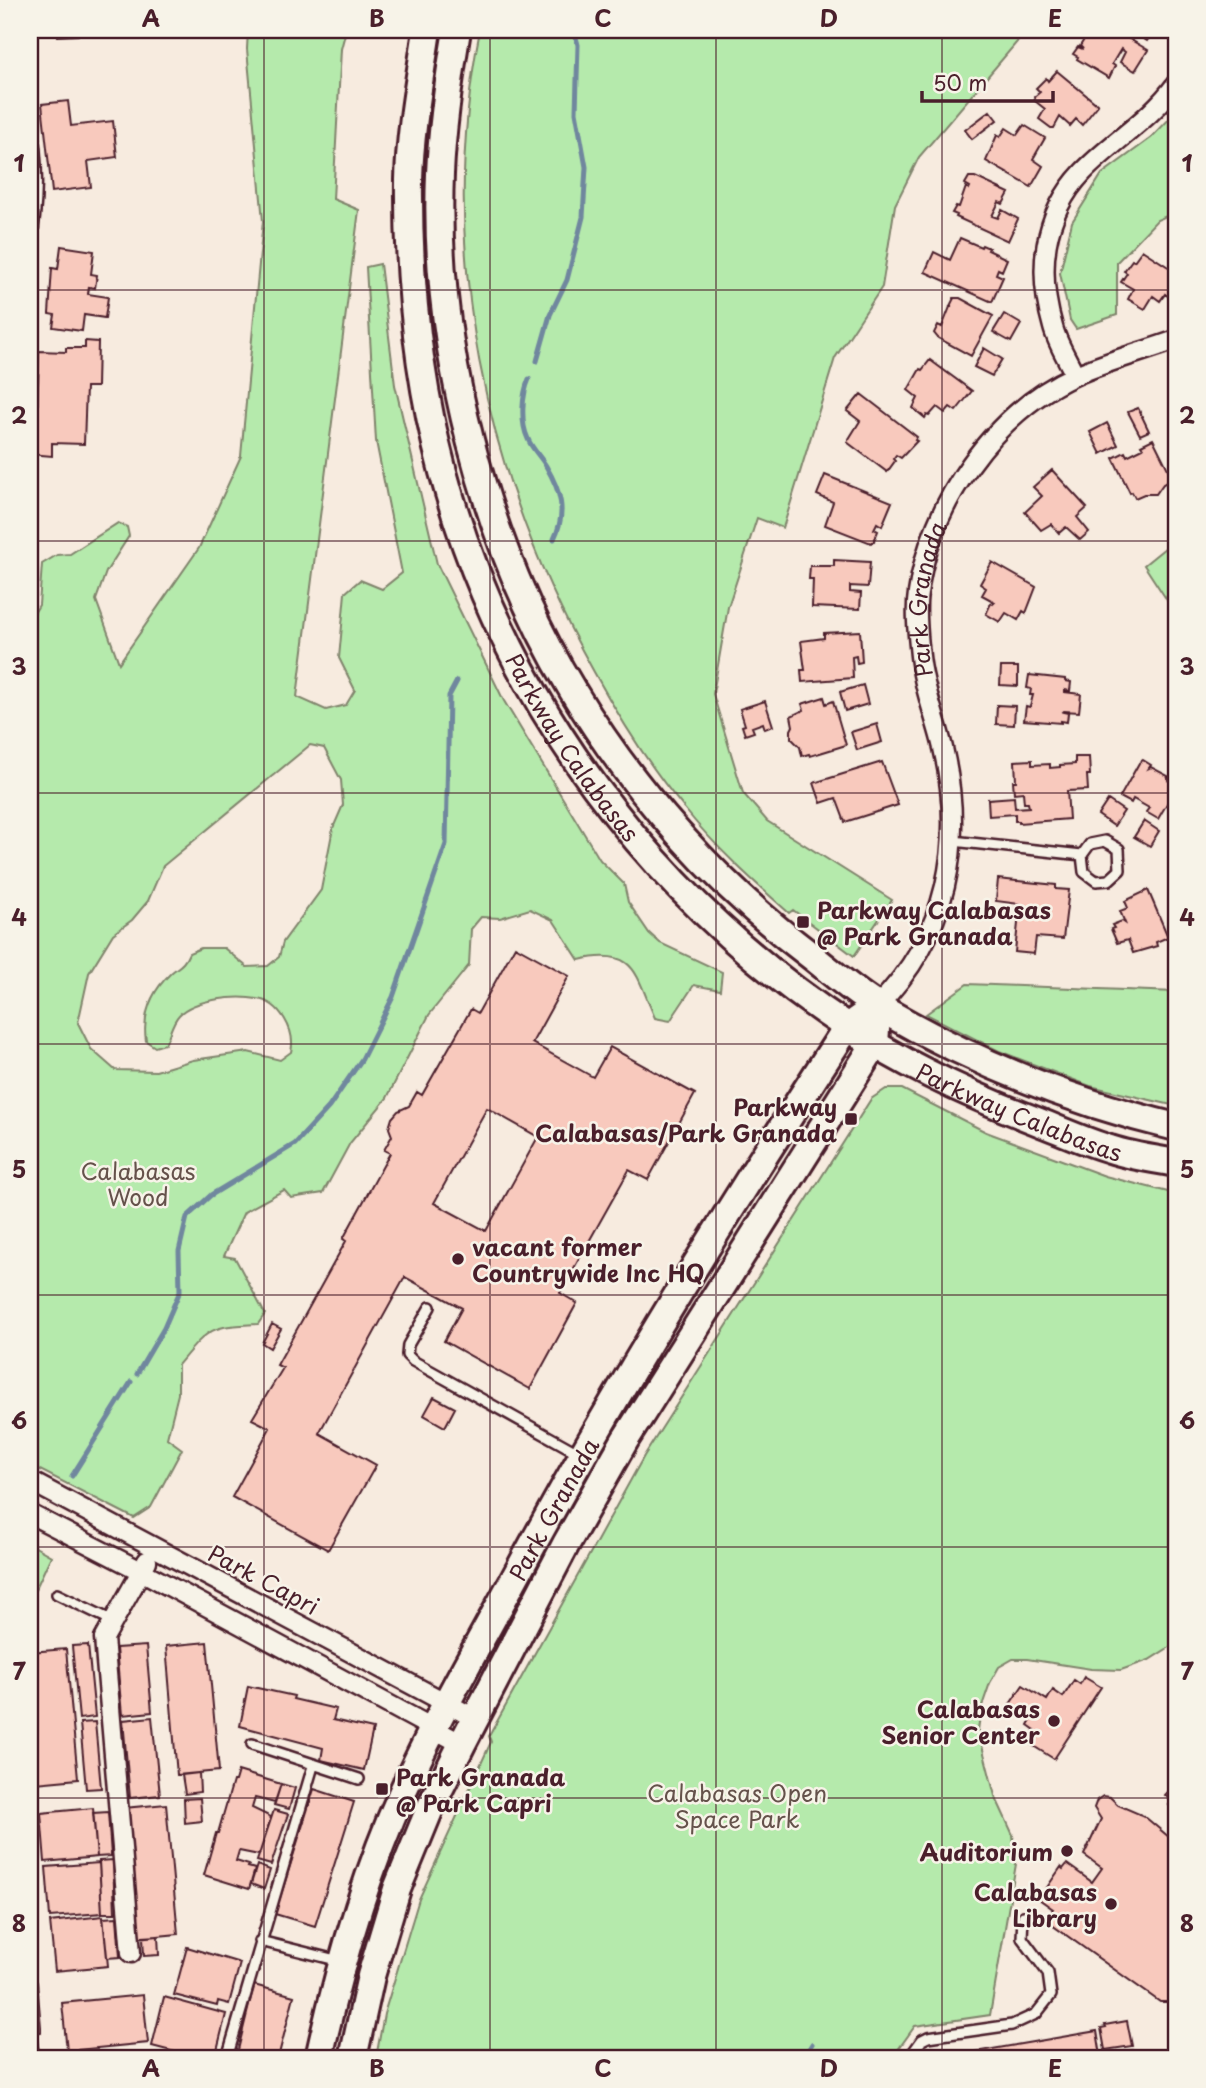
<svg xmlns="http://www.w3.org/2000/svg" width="1206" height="2088" viewBox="0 0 1206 2088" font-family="'Playpen Sans',sans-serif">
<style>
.green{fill:#b5eaac;stroke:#80846c;stroke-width:2;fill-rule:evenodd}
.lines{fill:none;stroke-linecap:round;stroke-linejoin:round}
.stream{stroke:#70879e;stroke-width:5}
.building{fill:#f8c9bd;stroke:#4a1f2b;stroke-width:2;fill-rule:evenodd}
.lane-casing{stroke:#4a1f2b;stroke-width:14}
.street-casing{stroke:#4a1f2b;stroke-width:23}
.secondary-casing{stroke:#4a1f2b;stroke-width:32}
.lane{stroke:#f7f3e8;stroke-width:9}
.street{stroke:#f7f3e8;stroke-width:18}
.secondary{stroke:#f7f3e8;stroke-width:26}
.grid{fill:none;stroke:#4a1f2b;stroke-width:2;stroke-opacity:0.55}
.poi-dot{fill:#4a1f2b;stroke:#f7f3e8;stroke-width:2.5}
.labels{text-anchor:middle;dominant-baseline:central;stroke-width:5;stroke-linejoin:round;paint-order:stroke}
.street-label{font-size:23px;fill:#4a1f2b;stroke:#f7f3e8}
.poi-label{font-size:23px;font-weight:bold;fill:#4a1f2b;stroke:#f7f3e8;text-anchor:end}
.park-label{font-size:23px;fill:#65524b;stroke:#f7f3e8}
.neatline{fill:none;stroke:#4a1f2b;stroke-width:2.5}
.grid-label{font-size:23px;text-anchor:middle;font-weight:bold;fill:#4a1f2b}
</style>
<rect width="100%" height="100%" fill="#f7ebdf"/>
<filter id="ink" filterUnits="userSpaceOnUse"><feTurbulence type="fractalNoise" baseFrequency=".0143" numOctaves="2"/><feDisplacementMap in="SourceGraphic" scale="14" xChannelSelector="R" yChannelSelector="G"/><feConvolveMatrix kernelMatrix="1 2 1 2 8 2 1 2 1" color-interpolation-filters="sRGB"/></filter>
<g filter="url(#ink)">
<path class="green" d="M248,30H346L341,49L333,199L359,210L297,697L326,710L346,705L355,690L339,658L345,593L360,580L382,589L402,573L376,441L366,267L380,264L395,385L437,564L504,701L600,860L624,884L628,902L649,933L660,943L722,972L720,990L694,985L670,1021L655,1018C635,973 636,947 579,960L553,920L530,909L500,918L481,917L471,929L469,965L429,1015L387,1098L350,1143L323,1193L291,1198L284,1190L244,1212L224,1256L235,1258L265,1314L258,1324C209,1326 209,1328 178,1365V1394L167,1438L182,1449L151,1507L134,1518L30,1465V620L39,605L42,564L57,555L70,554L118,523L127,527L129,536L106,572L96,600L119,663L199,548L241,456L263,221L247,49ZM310,745L324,748L341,780L343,805L333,828L321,890L283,942L279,957L268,966L247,967L224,948H201L189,953C184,965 179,966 171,973C151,992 142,1014 146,1041L155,1047L165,1044C170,1035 172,1022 179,1015C194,999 237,995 257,999C280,1002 296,1031 291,1052L280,1060L248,1052L193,1060L156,1071L115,1070L91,1049L78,1023L89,973L113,934L132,920L148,901L163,866Z
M480,30H1022L1017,42L919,157L895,205L882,287L835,358L783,528L757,518L728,607L713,694L743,793L767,821L892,900L854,956L793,910L789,913C752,880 715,847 684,808C649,766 620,719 594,672C484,476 436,252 480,30Z
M1176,112V212L1157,220L1117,262V315L1076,329L1070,320L1060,273L1072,222L1102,174L1151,138Z
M1176,539V614L1144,565Z
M967,984L1176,992V1106L1090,1086L999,1051L926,1014Z
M886,1089H902L986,1132L1105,1176L1176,1194V1643L1149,1660L1121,1670L1091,1669L1027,1659H1013L999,1667L990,1683L981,1709L978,1730L995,1796L1013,1835L1016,1864L990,2015L915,2026L892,2058H376L384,2014L419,1899L491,1742L489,1736L644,1456L871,1099Z
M30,1544L51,1556L30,1601Z"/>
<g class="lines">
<path class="stream" d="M537,361L550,315L567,280L583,217L586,167L576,112L578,45L574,30
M529,379C522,395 520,422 528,439C532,449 541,457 546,466C561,492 567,512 554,539
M137,1374L164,1328L180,1291L179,1251L187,1217L211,1195L295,1144L329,1107L362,1059L393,997L446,844L449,696L457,681
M72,1476L131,1382
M803,2058L812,2044"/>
</g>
<path class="building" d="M47,30H78V35L58,36V32Z
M1090,30L1093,32L1094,30H1114L1148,50L1135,71L1120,62L1125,52L1121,49L1112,64L1115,66L1109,78L1077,59L1078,57L1073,54L1078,47L1083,49L1080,46Z
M1129,30H1154L1147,41Z
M1057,71L1098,105L1082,125L1076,119L1070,126L1060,117L1054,128H1051L1039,119L1045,109L1035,101L1034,97L1040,92L1036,88L1046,78L1048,81Z
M68,101L71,126L113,121L117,157L88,161L91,187L52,192L42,104Z
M990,111L997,120L972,139L965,130Z
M1024,125L1045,138L1033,159L1043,166L1031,187L986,161L997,135L1000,137L1006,128L1017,135Z
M969,177H975L1009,193L1003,204L999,202L992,216L998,218L1002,210L1018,219L1008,241L956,217L957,215L952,213L956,206L959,207L966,187L969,189L970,187L965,184Z
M960,238L981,247L982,245L989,248L988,250L1007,259L1002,271L998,269L996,274L1003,277L992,302L925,272L934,252L950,260Z
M61,246L94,251L91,274L97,275L95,288L89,287L88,294L108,297L105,318L84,315L82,331L53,327L55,315L49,314L52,268L58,269Z
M1142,250L1176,272V292L1172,299L1165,294L1160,301L1153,296L1145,309L1128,299L1133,289L1121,282L1127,273L1124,271L1132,260L1134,261Z
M954,298H960L993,316L971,356L938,338L934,333L938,325L942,327L950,307H952L950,306Z
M1004,314L1021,324L1011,342L993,332Z
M85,341L98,342L97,387H86L84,444L52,443V456L30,454V421H37L39,351L66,352V348H85Z
M984,348L1002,359L992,376L974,367Z
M930,360L972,391L956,411L950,407L945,413L937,407L929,416L927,415L925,418L913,408L918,398L908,390L920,369L922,370Z
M861,394L917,437L915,440L917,441L901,458L896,455L893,459L895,461L887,472L847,442L860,421L847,411Z
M1138,408L1149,431L1140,435L1128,412Z
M1107,423L1118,445L1101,454L1090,432Z
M1153,439L1170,473L1171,480L1163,484L1156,494H1144L1135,498L1132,492L1130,493L1113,458L1125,452L1127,456L1143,448L1141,445Z
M1052,470L1087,508L1077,517L1089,532L1080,540L1066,527L1059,533L1051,524L1041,530L1025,512L1042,496L1033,487Z
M825,475L892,502L882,526L877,523L874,529L878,531L874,541L871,543L825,525L833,502L817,495Z
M834,560L870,562L868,587L850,586V592L861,593L860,609L812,607L813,579H809L810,566H834Z
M992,562L1036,587L1026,613L1023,611L1018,620L1006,613L1000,622L986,614L991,603L993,604L995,602L982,595L986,588L980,584Z
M860,631L862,662L857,663L856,656L852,657L853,678L802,682L801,670H805L801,641L824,638V633Z
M1001,667H1018V686L1000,685Z
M1029,675L1065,679V681L1071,682L1070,691L1065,690V692L1081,694L1079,712L1064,711L1063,712L1068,713L1067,722L1061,721V723L1024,720L1026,706L1030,707L1033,695H1030L1031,689L1027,688Z
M863,685L868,704L845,711L840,692Z
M824,697L826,704L833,701L846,745L810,756L809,754L802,756L800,747L791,738V730L793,726L791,716L804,710L802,704Z
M765,701L773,726L765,729L763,723L752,727L754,732L745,735L742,726L745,725L740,709Z
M997,705L1015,706L1014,725L996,724Z
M877,724L882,742L857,750L851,732Z
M1075,757H1089L1090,775H1087L1088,790L1067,791L1069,819L1019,823V821H1015V814L989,816L988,799L1014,797L1015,808L1029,807L1028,803H1024L1023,792L1014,793L1013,781H1016L1015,761L1032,760V765L1050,764V768L1060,767V765L1075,764Z
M1143,760L1151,765L1149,768L1151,767L1168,776V779L1170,776L1176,780V788L1158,819L1146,812L1149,808L1133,799L1131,803L1120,797L1139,763Z
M882,762L898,805L845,822L836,798L821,803L814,783Z
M1108,800L1124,811L1114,826L1098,815Z
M1144,821L1159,831L1150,846L1134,837Z
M998,879L1056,885V889L1069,890L1063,939L1036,937L1034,954L1015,952L1020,904L996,901Z
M1148,890L1168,937L1156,942L1157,946L1133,953L1128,940L1117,943L1111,929L1114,928L1112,925L1122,921L1125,923L1120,911L1128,908L1125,901Z
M515,946L569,976L532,1043L593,1077L610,1047L695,1094L648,1180L629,1170L560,1293L577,1303L530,1389L444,1341L462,1308L405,1277L319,1433L376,1465L328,1550L232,1497L270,1428L252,1419L283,1368L277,1365L346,1241L343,1239L390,1153L384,1150L392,1136L389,1128L392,1118L398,1111L409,1106L417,1092L422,1095L471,1009L478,1013ZM487,1108L538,1137L486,1231L434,1203Z
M272,1324L281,1329L270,1348L262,1343Z
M434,1397L455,1408L445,1427L424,1415Z
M207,1642L219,1771L177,1775L166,1646Z
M88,1645L95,1717L79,1719L72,1646Z
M146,1646L152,1712L122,1715L116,1648Z
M66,1649L78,1779L36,1783L30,1716V1652Z
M1084,1677L1101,1687L1054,1759L1027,1742L1035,1730L1028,1725L1032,1718L1010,1704L1023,1685L1047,1700L1053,1690L1063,1697L1074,1680L1080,1684Z
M248,1686L294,1696L293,1699L336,1709L333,1720L373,1729L364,1770L321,1760L323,1748L240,1726Z
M152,1717L160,1795L130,1798L123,1720Z
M95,1722L101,1788L86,1789L80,1723Z
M238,1771L281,1784L275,1803L255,1798L252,1808L271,1817L259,1855L239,1851L236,1861L249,1865L248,1867L255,1869L249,1889L204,1875L216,1833H218L233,1781H235Z
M199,1773L200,1792L185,1794L182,1775Z
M1176,1777V1812L1169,1805L1172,1802L1165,1795L1176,1784L1173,1781Z
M281,1784L295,1788L289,1809L274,1805Z
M314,1789L354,1802L315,1926L275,1914Z
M1103,1796L1110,1797L1118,1805L1144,1816L1176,1843V2000L1173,2002H1160L1045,1920L1053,1909L1039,1899L1061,1867L1063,1869L1067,1864L1092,1882L1102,1868L1084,1855L1101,1819L1094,1808L1097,1800Z
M200,1798L202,1821L185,1823L184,1799Z
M166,1804L178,1934L137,1938L124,1808Z
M93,1808L97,1857L45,1862L41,1813Z
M274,1810L288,1814L271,1865L257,1861Z
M108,1812L111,1856L97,1857L93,1813Z
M113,1860L115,1913H102L99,1861Z
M99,1863L102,1913L50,1917L46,1867Z
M257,1865L270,1870L264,1889L251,1884Z
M103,1916L108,1966L55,1971L50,1922Z
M117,1917L120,1957L107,1958L103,1918Z
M158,1936L159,1955L144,1956L143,1937Z
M187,1947L240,1963L229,2004L218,2001L217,2006L174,1995Z
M37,1982L41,2027V2032L36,2033L40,2058H30V1983Z
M254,1985L294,1996L278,2058H236Z
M143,1995L148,2043L67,2051L62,2003Z
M164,1997L226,2014L215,2058H198L152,2046Z
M1127,2021L1132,2046L1105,2050L1101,2028L1106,2027L1105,2025Z
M1097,2031L1101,2056L1134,2050L1135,2058H940Z"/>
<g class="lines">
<defs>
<path id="lane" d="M30,120C40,164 37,208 30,252
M953,841L1082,855L1084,872L1096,881L1109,880L1120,870L1119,849L1105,841L1090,844L1082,855
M430,1307L408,1345L407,1355L413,1361L580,1454
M57,1594L113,1621
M252,1744L359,1779
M260,1941L340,1961
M227,2058L313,1766
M909,2058L922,2040L928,2037L1012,2025L1036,2014L1051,1995L1048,1973L1022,1938L1023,1916"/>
<g id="street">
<path d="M1075,375C1068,360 1057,343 1053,327C1037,272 1042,215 1083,172C1113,141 1151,119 1176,84"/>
<path id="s1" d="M877,1006C948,936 965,843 943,748C936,718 923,687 920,656C918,636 915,612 918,593C930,504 994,412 1076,375C1108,361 1143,352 1176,340"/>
<path d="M30,1481L476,1719"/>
<path d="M30,1514L141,1571L462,1744"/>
<path d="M131,1953L104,1638L147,1561"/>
</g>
<g id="secondary">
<path id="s2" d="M427,30C420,79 410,130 409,180C408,278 418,378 443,472C504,700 653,899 849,1028C908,1067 974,1097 1039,1122C1062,1131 1086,1142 1110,1149C1131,1156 1154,1159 1176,1163"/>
<path d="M457,30C449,78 442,126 440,174C433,345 484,545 573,691C634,792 716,884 810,955C833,973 855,993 880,1008C973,1062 1072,1102 1176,1127"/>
<path id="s3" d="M319,2058C339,1966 364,1877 403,1791C438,1714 480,1642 520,1568C620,1382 732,1204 847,1027L861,1017"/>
<path d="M353,2058L371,1976L397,1889L431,1806L462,1744L566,1544L625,1440L875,1044L876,1029"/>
</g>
</defs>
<use href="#lane" class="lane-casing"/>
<use href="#street" class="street-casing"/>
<use href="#secondary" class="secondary-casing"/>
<use href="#lane" class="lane"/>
<use href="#street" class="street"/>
<use href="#secondary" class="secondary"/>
</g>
</g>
<path class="grid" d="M264,30V2058M490,30V2058M716,30V2058M942,30V2058M30,290H1176M30,541H1176M30,793H1176M30,1044H1176M30,1295H1176M30,1547H1176M30,1798H1176"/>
<g class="poi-dot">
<rect x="796" y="915" width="14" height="14" rx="3.5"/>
<rect x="844" y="1112" width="14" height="14" rx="3.5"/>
<circle cx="458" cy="1259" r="7"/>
<circle cx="1054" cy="1721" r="7"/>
<rect x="375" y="1782" width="14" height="14" rx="3.5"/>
<circle cx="1067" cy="1851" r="7"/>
<circle cx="1111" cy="1904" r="7"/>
</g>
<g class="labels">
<g class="street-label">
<text stroke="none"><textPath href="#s1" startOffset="432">Park Granada</textPath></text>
<text stroke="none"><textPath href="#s2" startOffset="752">Parkway Calabasas</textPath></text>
<text stroke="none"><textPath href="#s2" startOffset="1340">Parkway Calabasas</textPath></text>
<text stroke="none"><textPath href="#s3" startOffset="600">Park Granada</textPath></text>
<text transform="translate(264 1579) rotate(28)">Park Capri</text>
</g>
<g class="poi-label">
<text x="817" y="909" text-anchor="start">Parkway Calabasas<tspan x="817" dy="26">@ Park Granada</tspan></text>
<text x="837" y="1106">Parkway<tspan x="837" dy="26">Calabasas/Park Granada</tspan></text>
<text x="472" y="1246" text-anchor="start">vacant former<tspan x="472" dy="26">Countrywide Inc HQ</tspan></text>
<text x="1040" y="1708">Calabasas<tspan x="1040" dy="26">Senior Center</tspan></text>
<text x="396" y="1776" text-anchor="start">Park Granada<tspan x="396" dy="26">@ Park Capri</tspan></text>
<text x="1053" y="1851">Auditorium</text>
<text x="1097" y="1891">Calabasas<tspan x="1097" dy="26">Library</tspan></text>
</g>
<g class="park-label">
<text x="138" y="1170">Calabasas<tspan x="138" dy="26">Wood</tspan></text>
<text x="737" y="1792">Calabasas Open<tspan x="737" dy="26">Space Park</tspan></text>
</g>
</g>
<rect width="1206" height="2088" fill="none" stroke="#f7f3e8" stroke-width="77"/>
<path d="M922 91v10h131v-10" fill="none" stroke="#4a1f2b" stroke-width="3.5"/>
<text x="933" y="91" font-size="21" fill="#4a1f2b" stroke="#f7f3e8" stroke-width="5" paint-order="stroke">50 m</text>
<rect x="38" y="38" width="1130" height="2012" class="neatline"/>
<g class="grid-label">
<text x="151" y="27">A</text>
<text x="377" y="27">B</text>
<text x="603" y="27">C</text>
<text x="829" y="27">D</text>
<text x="1055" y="27">E</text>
<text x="19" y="172">1</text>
<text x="1187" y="172">1</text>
<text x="19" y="424">2</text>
<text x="1187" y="424">2</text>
<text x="19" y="675">3</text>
<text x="1187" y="675">3</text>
<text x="19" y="926">4</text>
<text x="1187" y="926">4</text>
<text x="19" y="1178">5</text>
<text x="1187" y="1178">5</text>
<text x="19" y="1429">6</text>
<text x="1187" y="1429">6</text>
<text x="19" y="1680">7</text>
<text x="1187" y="1680">7</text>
<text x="19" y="1932">8</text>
<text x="1187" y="1932">8</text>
<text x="151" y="2077">A</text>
<text x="377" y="2077">B</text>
<text x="603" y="2077">C</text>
<text x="829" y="2077">D</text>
<text x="1055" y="2077">E</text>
</g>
</svg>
